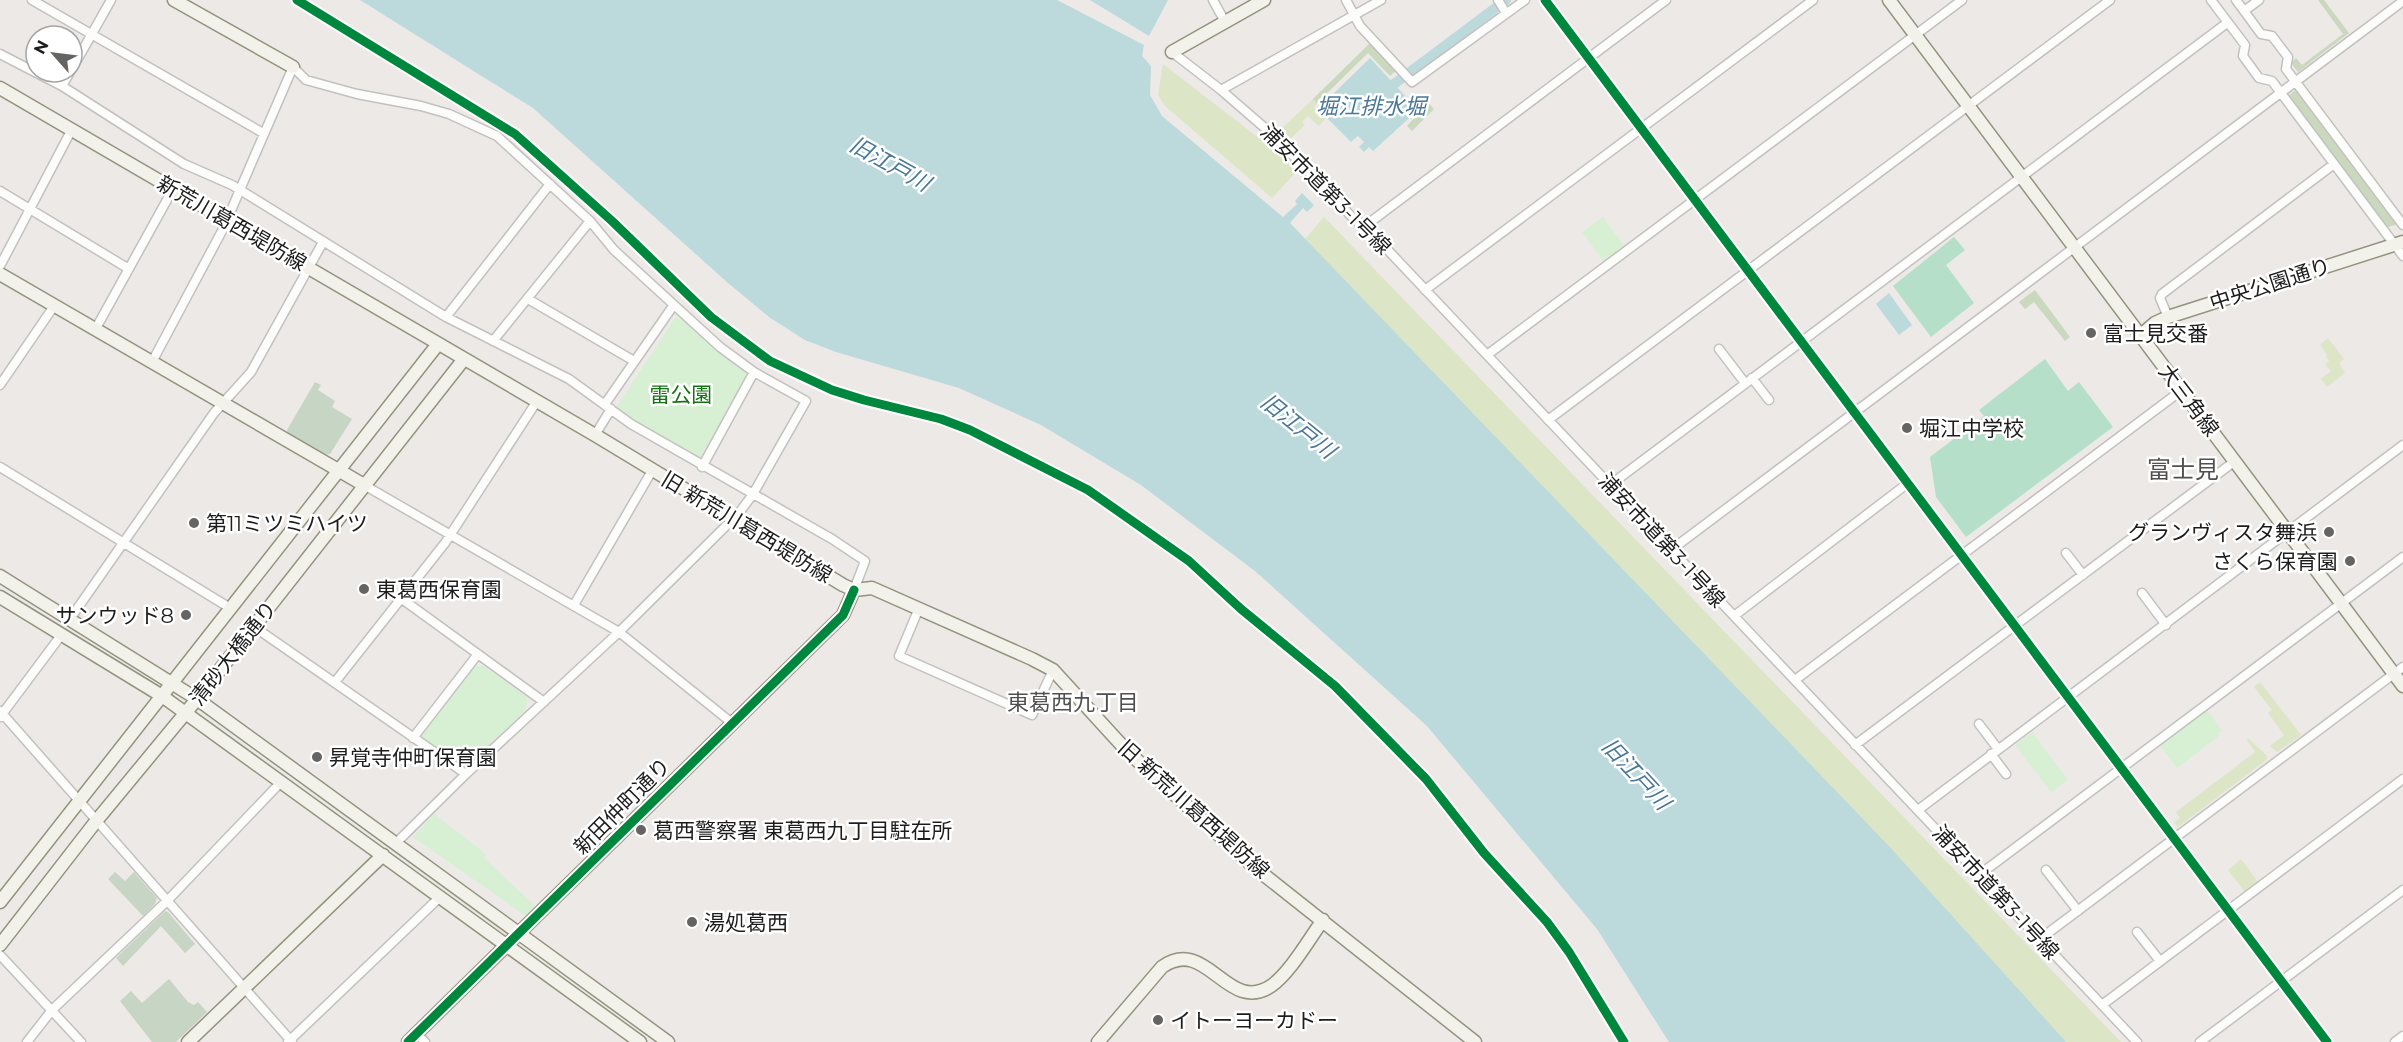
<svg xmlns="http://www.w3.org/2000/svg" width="2403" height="1042" viewBox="0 0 2403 1042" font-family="Montserrat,'Noto Sans JP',sans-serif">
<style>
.grass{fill:#dce6c7}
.forest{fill:#cad8bd}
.cemetery{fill:#c6d5c4}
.park{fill:#d7f0d3}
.pitch{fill:#b5dfc8}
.water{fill:#bcd9dc}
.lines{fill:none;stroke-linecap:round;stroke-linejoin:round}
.canal{stroke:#bcd9dc;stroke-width:10}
.street-casing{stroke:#c3c1c0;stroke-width:11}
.secondary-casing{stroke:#959380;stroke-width:15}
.street{stroke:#fcfcfb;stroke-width:8}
.secondary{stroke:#f3f2ea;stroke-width:12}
.cycleway-casing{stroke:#fff;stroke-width:13}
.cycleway{stroke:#00873e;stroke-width:9}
.poi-dot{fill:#656463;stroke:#fff;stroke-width:2}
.labels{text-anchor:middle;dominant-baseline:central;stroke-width:5;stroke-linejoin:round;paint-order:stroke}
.street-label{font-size:21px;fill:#1d1d1d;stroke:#fff}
.poi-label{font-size:21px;fill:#1d1d1d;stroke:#fff;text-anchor:start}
.park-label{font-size:21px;fill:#167314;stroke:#fff}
.water-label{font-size:22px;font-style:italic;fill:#4b7897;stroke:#fff}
.neighbourhood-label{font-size:22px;fill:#505050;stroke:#fff}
.quarter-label{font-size:24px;fill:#505050;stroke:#fff}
</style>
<rect width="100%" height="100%" fill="#ece9e6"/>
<path class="grass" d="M1163,64L1299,169L1272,198L1165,106L1158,95Z
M1313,99L1317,103L1314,107L1326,118L1319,126L1308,116L1302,122L1305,125L1287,142L1278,132Z
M1324,217L2121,1042H2059L1305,239Z
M2328,338L2344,359L2339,363L2345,373L2327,387L2321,379L2331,371L2325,364L2329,361L2326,357L2327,355L2320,345Z
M2260,682L2301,735L2277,752L2270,746L2284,735L2268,713L2272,710L2254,687Z
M2248,738L2267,756L2266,760L2178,827L2174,822L2180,818L2176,812L2255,752L2247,740Z
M2241,859L2258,882L2245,892L2228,870Z"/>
<path class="forest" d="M2318,0H2324L2349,33L2298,72L2291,63L2296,58L2302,65L2343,34Z
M1371,42L1397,70L1390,76L1368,53L1317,103L1313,99Z
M2298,88L2398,224L2385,228L2288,96Z
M1420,94L1434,109L1412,131L1407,126L1421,111L1412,101Z
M2035,290L2070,337L2065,341L2034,302L2025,309L2019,302Z"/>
<path class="cemetery" d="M315,382L321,385L318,390L335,401L332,407L352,419L330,454L323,455L288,434L287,430Z
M115,872L125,881L134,872L157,898L155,904L143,916L108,879Z
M165,911L168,912L195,944L185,953L161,926L123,966L116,958Z
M169,979L188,1002L194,1005L198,1002L207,1012L176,1042H152L120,1001L131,991L142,1003Z"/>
<path class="park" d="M1603,217L1625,247L1604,262L1582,232Z
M675,318H681L717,351L745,371L746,376L700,458L696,460L615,409Z
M471,666H483L527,696L526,711L464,768L420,737L421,730Z
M2207,710L2222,731L2218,733L2220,735L2177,768L2160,746Z
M2032,732L2068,780L2051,792L2015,745Z
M434,814L486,854L484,858L535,906L526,916L413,837Z"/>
<path class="pitch" d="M1954,237L1965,250L1946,265L1974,303L1931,337L1893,286Z
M2045,359L2068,391L2079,382L2113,427L1966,537L1936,497L1930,457L1984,416L1979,410Z"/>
<path class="water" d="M360,0H1057L1144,45L1142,56L1151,66L1150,95L1162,116L1283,217L1297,204L1295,201L1302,193L1314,205L1307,212L1303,208L1290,223L1887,844L2066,1042H1669L1597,929L1427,726L1255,571L1141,485L1041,425L959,388L836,352L805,340L769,317L728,283L533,108Z
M1090,0H1168L1149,36Z
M1370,58L1418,110L1373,151L1369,147L1364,152L1359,147L1364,142L1358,136L1351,142L1328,119L1332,107L1328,99Z
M1889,293L1912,325L1899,335L1876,304Z"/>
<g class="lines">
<path class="canal" d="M1394,84L1506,0"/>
<defs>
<path id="street" d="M32,0L263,133
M1213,0L1225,22
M1346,0L1360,26L1412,82L1525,0
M1498,0L1506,13
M1545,0L2327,1042
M2211,0L2245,45L2243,56L2259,78L2272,81L2403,256
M2236,0L2261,34L2272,36L2288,57L2286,69L2403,225
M2244,11L2259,0
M1172,52L1221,90L1273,135L1355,220L1365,226L2137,1042
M0,54L62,86L184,164L232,185L446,317L569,379L631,424L832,539L865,561L854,590
M72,69L111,0
M62,86L70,72
M1221,90L1381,0
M0,191L129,269
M1365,226L1666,0
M0,266L72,129
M1425,290L1813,0
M528,299L634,361
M446,317L550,184
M2168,317L2160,298L2162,294L2334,164
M95,330L173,189
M493,341L590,221
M1719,349L1745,383
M1487,355L1962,0
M152,362L223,229L293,67L306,80L357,94L421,106L449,114L497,136L590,221L614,250L720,347L754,372L806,401L753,494L739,513L619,632L466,774L396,843
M1752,378L1769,400
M0,385L54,306
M605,404L673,306
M1548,420L2110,0
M595,435L611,409
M0,467L230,608
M702,467L754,372
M364,485L619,632L732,723
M1610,485L2227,23
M1671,550L2403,1
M2066,553L2083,575
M2142,593L2166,625
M402,599L544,702
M574,605L653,469
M919,608L899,656L1032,715L1053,670
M1734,616L1908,483
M70,619L214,413L251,372L323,242
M253,626L466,774
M1795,680L2182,390
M335,682L445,543L537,401
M0,711L292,1042
M0,717L62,634
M1979,724L1998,749
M413,738L478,654
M1855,745L2235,461
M1991,754L2006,774
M1918,810L2403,445
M2046,870L2078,911
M1979,875L2403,557
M2137,932L2160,961
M2040,939L2403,667
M0,955L81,1042
M2102,1005L2403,779
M417,1034L425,1042
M27,1042L52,1010L168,900L281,782
M288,1042L440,897
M2200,1042L2403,890
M2395,1042L2403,1036"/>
<path id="secondary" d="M174,0L293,67
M1889,0L2403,686
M1172,52L1264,0
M0,88L595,435L843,585L854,590L872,588L1032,659L1053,670L1127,751L1254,867L1475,1042
M0,274L364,485
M2141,335L2155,323L2168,317L2403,242
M0,576L197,699L668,1042
M0,597L162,696L640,1042
M0,902L438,344
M0,945L97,820L197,699L464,359
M188,1042L383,855
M408,1042L843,615L854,590
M1098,1042L1162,967C1207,935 1227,1015 1271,986C1290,973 1309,939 1323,920"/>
</defs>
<use href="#street" class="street-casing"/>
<use href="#secondary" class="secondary-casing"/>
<use href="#street" class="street"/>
<use href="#secondary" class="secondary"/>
<defs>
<path id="cycleway" d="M297,0L515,134L612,221L711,317L770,361L832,390L864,400L941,419L970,430L1088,490L1189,561L1241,609L1335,686L1426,779L1484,853L1547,922L1569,952L1624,1042
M1545,0L2327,1042
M408,1042L843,615L854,590"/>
</defs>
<use href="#cycleway" class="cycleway-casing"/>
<use href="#cycleway" class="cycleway"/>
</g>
<g class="poi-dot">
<circle cx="2091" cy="333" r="6"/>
<circle cx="1907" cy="428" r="6"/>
<circle cx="194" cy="523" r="6"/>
<circle cx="2329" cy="532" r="6"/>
<circle cx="2350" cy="561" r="6"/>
<circle cx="364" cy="589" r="6"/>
<circle cx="186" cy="615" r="6"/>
<circle cx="317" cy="757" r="6"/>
<circle cx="641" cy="830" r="6"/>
<circle cx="692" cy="922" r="6"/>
<circle cx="1158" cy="1020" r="6"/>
</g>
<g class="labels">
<g class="street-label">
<text transform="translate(1326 189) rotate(45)">浦安市道第3-1号線</text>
<text transform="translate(232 223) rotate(30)">新荒川葛西堤防線</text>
<text transform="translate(2270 284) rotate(-18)">中央公園通り</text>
<text transform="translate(2189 400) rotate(53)">大三角線</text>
<text transform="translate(747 527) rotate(31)">旧 新荒川葛西堤防線</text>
<text transform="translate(1662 540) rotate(47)">浦安市道第3-1号線</text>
<text transform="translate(233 653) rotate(-52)">清砂大橋通り</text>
<text transform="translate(622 806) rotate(-45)">新田仲町通り</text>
<text transform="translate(1194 809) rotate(42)">旧 新荒川葛西堤防線</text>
<text transform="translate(1996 892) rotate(47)">浦安市道第3-1号線</text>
</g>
<g class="poi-label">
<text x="2103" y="333">富士見交番</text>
<text x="1919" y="428">堀江中学校</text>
<text x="206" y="523">第11ミツミハイツ</text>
<text x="2317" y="532" text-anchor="end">グランヴィスタ舞浜</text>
<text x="2338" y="561" text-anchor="end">さくら保育園</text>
<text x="376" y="589">東葛西保育園</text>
<text x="174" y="615" text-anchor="end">サンウッド8</text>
<text x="329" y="757">昇覚寺仲町保育園</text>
<text x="653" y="830">葛西警察署 東葛西九丁目駐在所</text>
<text x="704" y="922">湯処葛西</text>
<text x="1170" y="1020">イトーヨーカドー</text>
</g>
<g class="park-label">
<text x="681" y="394">雷公園</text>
</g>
<g class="water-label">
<text x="1371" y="106">堀江排水堀</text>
<text transform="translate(890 164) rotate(29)">旧江戸川</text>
<text transform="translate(1298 426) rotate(39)">旧江戸川</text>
<text transform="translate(1636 774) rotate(47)">旧江戸川</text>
</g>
<g class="neighbourhood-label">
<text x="1073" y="702">東葛西九丁目</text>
</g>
<g class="quarter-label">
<text x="2183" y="469">富士見</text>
</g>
</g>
<g transform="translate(54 54) rotate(298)"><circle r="28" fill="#ffffff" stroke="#a5a5a5" stroke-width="1.5"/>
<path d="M0-4.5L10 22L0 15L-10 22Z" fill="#656463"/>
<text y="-9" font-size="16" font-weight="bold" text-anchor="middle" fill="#1d1d1d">N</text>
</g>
</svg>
